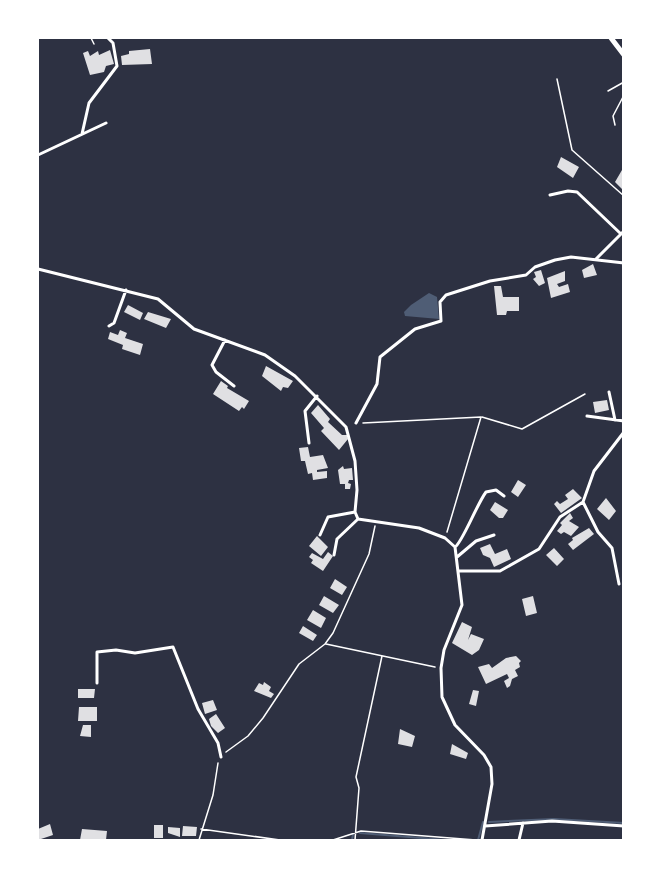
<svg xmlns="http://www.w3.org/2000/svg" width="661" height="878" viewBox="0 0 661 878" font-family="'PT Sans Narrow',sans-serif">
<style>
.water{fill:#4f5d75}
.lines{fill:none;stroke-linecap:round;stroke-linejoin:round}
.stream{stroke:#4f5d75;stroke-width:2}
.building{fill:#e0e0e3}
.path{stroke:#fff;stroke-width:1.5}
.service{stroke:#fff;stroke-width:1.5}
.minor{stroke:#fff;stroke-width:3}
.primary{stroke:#fff;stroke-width:5}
</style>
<rect width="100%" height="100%" fill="#2d3142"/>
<path class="water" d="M429,293L437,297L439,319L405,316L404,312L411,305Z"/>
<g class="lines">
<path class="stream" d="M489,822L554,819L624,823
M360,833L446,840
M352,840L353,834
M478,840L483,822"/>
</g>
<path class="building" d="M150,49L152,64L122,65L121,56L129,54V51Z
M110,50L114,64L106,66L104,72L90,75L83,53L88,51L90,56L98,51L99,55Z
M561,157L579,167L573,178L557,167Z
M622,170L624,171V191L615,182Z
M593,264L597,275L584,278L582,270Z
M541,270L545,283L539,286L533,279L536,277L534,272Z
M565,271V281L557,284L559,287L568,284L570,292L551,298L547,278Z
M494,286H501L503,297H519V311H507L506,315H497Z
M128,305L143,313L140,320L124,312Z
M148,312L171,319L166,328L144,319Z
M120,330L127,333L125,338L143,344L140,355L122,349L123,345L108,339L110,332L118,335Z
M266,366L293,381L288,388L283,387L281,391L262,376Z
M221,381L228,386L227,388L249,401L244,409L242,407L239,411L213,394Z
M607,400L609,410L595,413L593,402Z
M318,405L330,419L328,422L342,435H347L348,439L339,450L321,431L324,428L311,413Z
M308,447L310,457L323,455L328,468L317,470V472L327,471V478L313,480L312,473L308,474L305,461H301L299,448Z
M343,466L344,469L352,468L353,480H349L348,483L351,484L350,489H345V484H340L338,470Z
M518,480L526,485L518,497L511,492Z
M573,489L582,498L561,513L554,504L557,501L560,504L568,499L565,495Z
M606,498L616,511L609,520L597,509Z
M495,502L508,510L503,518H499L490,510Z
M570,513L573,518L569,521L579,527L571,536L564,532L561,534L557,531L562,525L560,523Z
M589,528L594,534L573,550L568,544L573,540L572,538Z
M317,536L328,547L321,556L309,546Z
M490,544L495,554L507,549L511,559L494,567L490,558L483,555L480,548Z
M554,548L564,559L557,566L546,555Z
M328,552L333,556L323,571L311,563L313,560L309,557L312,553L323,559Z
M335,579L347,587L342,595L330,588Z
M324,596L339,605L333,613L319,605Z
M533,596L537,613L526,616L522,599Z
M313,610L326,618L321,628L307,620Z
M462,622L472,627L468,640L471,634L484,639L479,650L472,655L452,643Z
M303,626L317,635L313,641L299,633Z
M516,656L521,661L519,663L520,667L515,670L518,676L512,679L510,686L507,688L504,681L509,678L507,674L486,684L478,667L489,664L492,668L506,658Z
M264,682L271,687L269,691L274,694L271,698L254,691L259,683L263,685Z
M78,689H95L94,698H78Z
M473,690L479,691L476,706L469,704Z
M213,700L217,710L205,714L202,703Z
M79,707H97V721H78Z
M216,714L225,728L218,733L211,726L209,719Z
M83,725H91V737L80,736Z
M400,729L415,736L412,747L398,744Z
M452,744L468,753L466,759L450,754Z
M50,824L53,835L38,840V829Z
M154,825H163V838H154Z
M183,826L197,827L196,836H182Z
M168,827L180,828V837L168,833Z
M82,829L107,831L106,840H80Z"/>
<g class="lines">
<path class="path" d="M557,79L572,150L624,196
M608,91L624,82
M482,417L522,429L585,394
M363,423L481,417L447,532
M326,644L435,667
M226,752L248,736L263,718L299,664L325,644L333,633L369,554L375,526
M201,829L280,840
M199,840L213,795L218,763
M333,840L361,831L476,840
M355,840L359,788L356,777L382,656"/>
<path class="service" d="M91,38L94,44
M615,125L613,116L624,95"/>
<path class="minor" d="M82,134L89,103L117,66L113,43L108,38
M38,155L106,123
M550,195L568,191L577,192L621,234
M596,259L624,231
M38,269L158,299L194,329L265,355L295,376L346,427L355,461L357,490L355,512L358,519L419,528L445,538L455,547L462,605L444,650L441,668L442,697L455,725L484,755L491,767L492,784L482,840
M109,326L114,323L126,290
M225,340L212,365L216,372L234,386
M609,392L615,420
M587,416L624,421
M356,423L377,384L380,357L415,329L441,321L440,302L446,295L490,281L526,275L535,267L555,260L571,257L624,263
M309,443L305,411L317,396
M583,502L598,532L612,548L619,584
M320,535L328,517L355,512
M455,547C462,543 477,504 486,492L496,490L504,496
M334,555L337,539L358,519
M457,557L476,541L494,535
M459,571H500L539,549L560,517L583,502L594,471L624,432
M97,683V652L116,650L135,653L173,647L198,709L218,743L221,757
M485,826L552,821L624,826
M519,840L523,823"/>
<path class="primary" d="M611,38L624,55"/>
</g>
<rect width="661" height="878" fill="none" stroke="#ffffff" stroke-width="78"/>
</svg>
